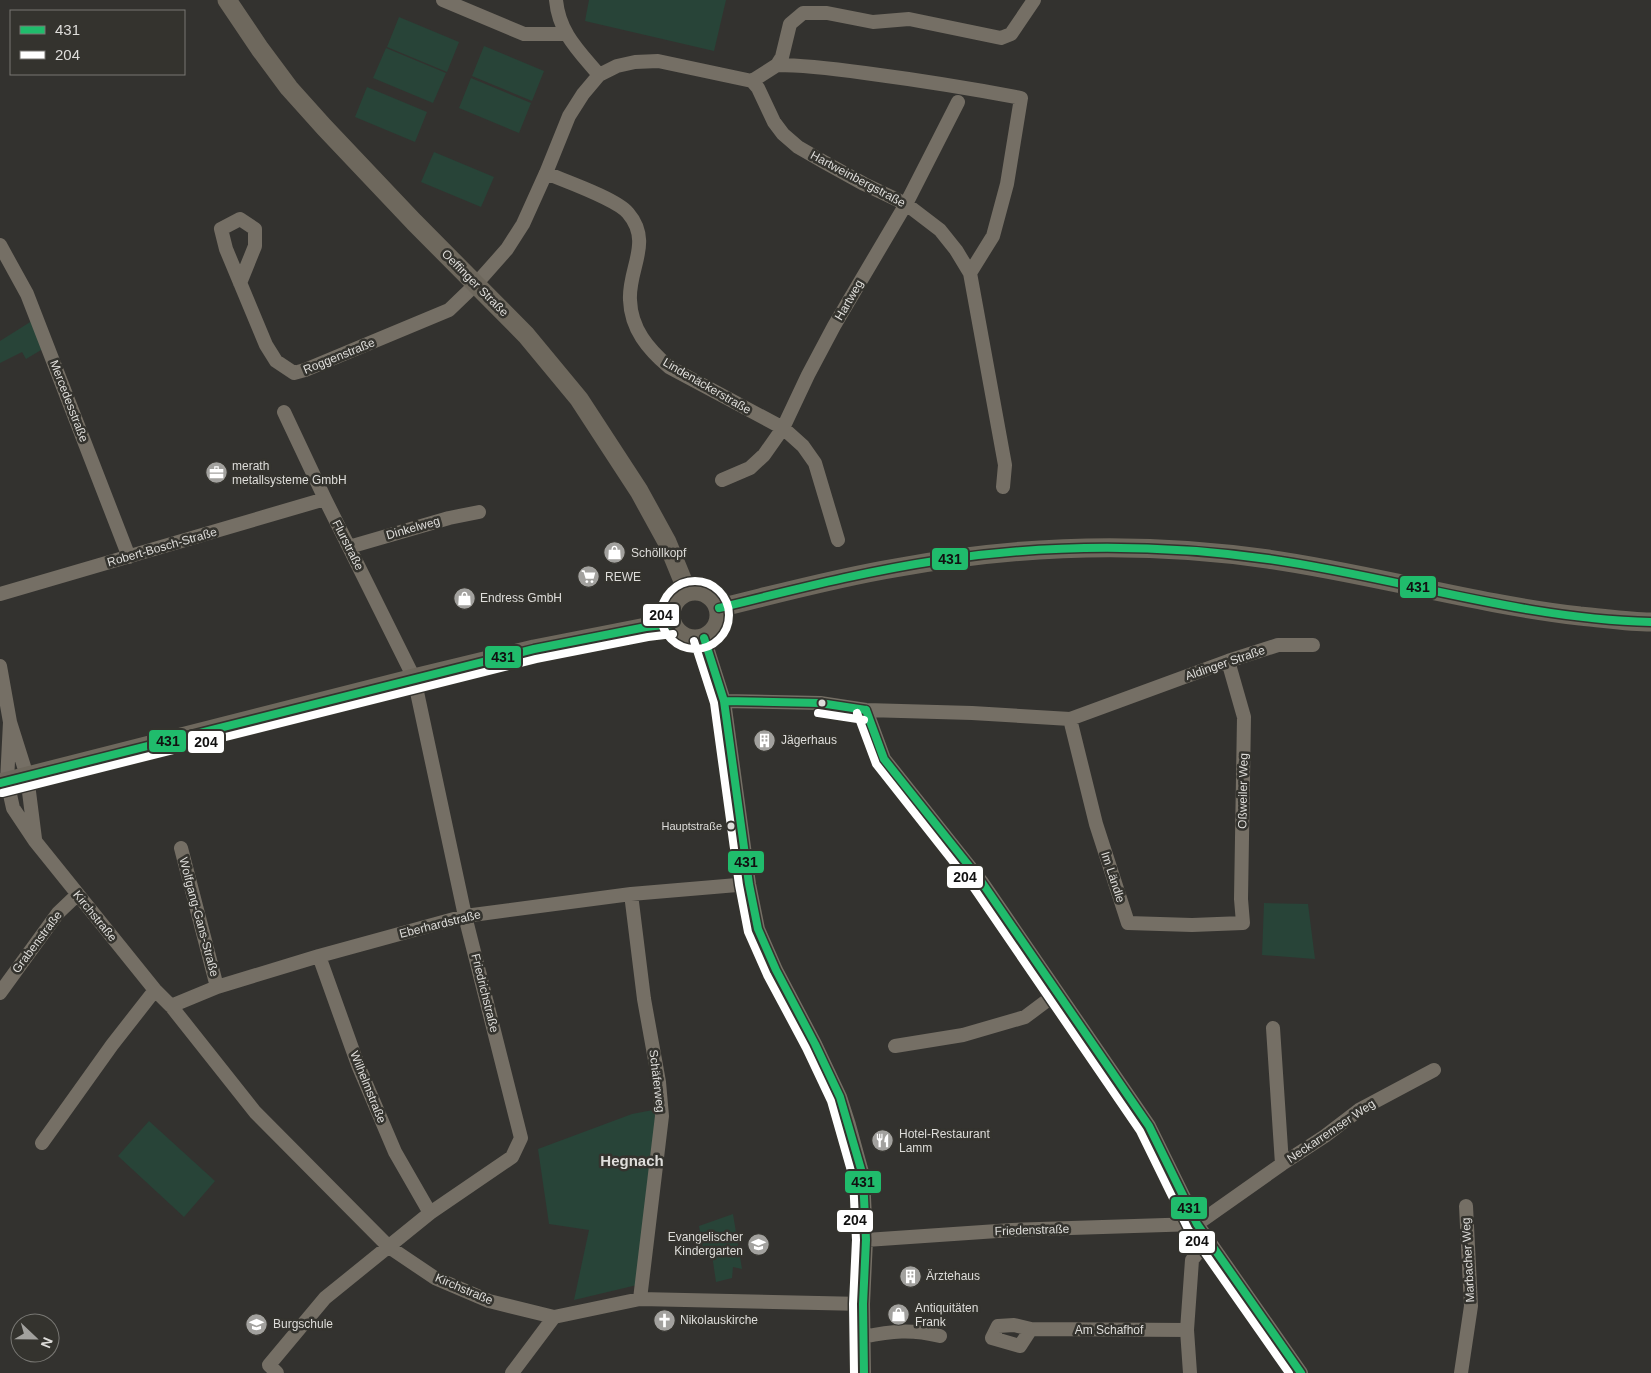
<svg xmlns="http://www.w3.org/2000/svg" width="1651" height="1373" viewBox="0 0 1651 1373" font-family="Arial,sans-serif">
<style>
.green{fill:#284438}
.lines{fill:none;stroke-linecap:round;stroke-linejoin:round}
.minor{stroke:#756f65;stroke-width:14}
.secondary{stroke:#6e685d;stroke-width:19}
.bus-1-casing{stroke:#34332e;stroke-width:11}
.bus-2-casing{stroke:#34332e;stroke-width:11}
.bus-1{stroke:#20bc6c;stroke-width:8}
.bus-2{stroke:#fff;stroke-width:8}
.bus-dot{fill:#deddda;stroke:#34332e;stroke-width:2}
.labels{text-anchor:middle;dominant-baseline:central;stroke-width:5;stroke-linejoin:round;paint-order:stroke}
.bus-label{font-size:11px;fill:#deddda;stroke:#34332e;text-anchor:end}
.street-label{font-size:12px;fill:#deddda;stroke:#34332e}
.poi-label{font-size:12px;fill:#deddda;stroke:#34332e;text-anchor:start}
.quarter-label{font-size:15px;font-weight:bold;fill:#deddda;stroke:#34332e}
.line-badge{stroke:#34332e;stroke-width:2}
.pale-badge-label{font-size:14px;text-anchor:middle;font-weight:bold;fill:#111}
</style>
<rect width="100%" height="100%" fill="#33322f"/>
<path class="green" d="M589,0H726L714,51L585,21Z
M399,17L459,42L447,72L387,47Z
M484,46L544,71L532,101L472,76Z
M386,48L446,73L433,103L373,78Z
M471,78L531,103L519,133L459,108Z
M367,87L427,112L415,142L355,117Z
M434,152L494,177L481,207L421,182Z
M35,319L46,347L26,359L22,352L0,363V341Z
M1264,903L1308,904L1315,959L1262,955Z
M653,1110L660,1119L637,1285L574,1300L589,1230L549,1224L538,1149L632,1114Z
M149,1121L215,1181L184,1217L118,1156Z
M733,1214L742,1269L733,1267L732,1278L716,1282L711,1248L703,1249L699,1226Z"/>
<g class="lines">
<path class="minor" d="M443,0L524,34H566
M556,0C559,33 579,51 599,75
M777,65C807,65 836,69 865,73C918,80 969,88 1021,98L1007,184L993,236L970,273
M752,81L758,88L774,122L783,134L798,147L824,162L864,184L906,204L940,230L956,250L970,273L1005,465L1003,487
M546,173C565,181 617,199 628,213C653,242 628,269 630,300C631,329 648,349 669,367L783,428L803,446L815,463L838,540
M0,245L27,294L129,557
M240,283L255,246V229L240,219L221,229L226,249L266,345L276,361L294,373L305,370L449,310L476,284L507,249L523,224L546,173L569,116L583,94L599,75L617,66L635,62L658,61L752,81L777,65L782,57L790,24L803,13H827L873,22L909,19L1001,38L1011,34L1034,0
M722,480L750,468L764,455L783,428L808,375L834,326L906,204L958,102
M349,547L449,518L479,512
M0,594L325,499
M704,638L724,701L749,884L758,929L776,970L815,1044L840,1097L849,1125L863,1176L866,1240L863,1304L864,1373
M0,666L10,722L27,776L35,839
M724,701L820,703L866,710L972,713L1070,719L1228,661L1278,645H1313
M866,710L884,759L981,881L1149,1126L1197,1224L1301,1373
M1070,719L1096,824L1128,923L1192,925L1243,923L1241,899L1244,717L1228,661
M10,722L7,781L13,808L35,841L155,990L171,1006L255,1112L389,1247L435,1278L489,1301L554,1317L640,1299L863,1304
M181,848L217,987
M631,894L644,999L659,1082L662,1116L640,1299
M319,956L358,1065L395,1152L430,1213
M0,993L58,913L78,894
M171,1006L217,987L319,956L465,916L631,894L749,884
M1273,1028L1282,1164
M895,1046L963,1035L1025,1017L1057,993
M42,1143L112,1045L155,990
M866,1240L1012,1230L1197,1224L1282,1164L1325,1136L1359,1110L1434,1070
M1031,1329L1020,1346L992,1338L998,1326L1014,1325L1031,1329L1187,1330
M863,1337C892,1331 911,1329 940,1336
M277,1373L269,1365L325,1298L430,1213L512,1157L521,1138L465,916L414,678L325,499L284,412
M512,1373L554,1317
M1190,1373L1187,1330L1192,1260L1208,1240
M1461,1373L1471,1306L1466,1206"/>
<path class="secondary" d="M227,0L260,49L289,88L324,127L414,222L526,335L579,399L639,491L667,542L687,591
M671 615a24 24 0 1 1 48 0a24 24 0 1 1-48 0Z
M719,608C777,594 835,578 895,568C1018,545 1144,541 1268,559C1373,574 1475,604 1580,616C1604,618 1627,622 1651,622
M0,783L414,678L534,649L646,627L672,624"/>
<defs>
<path id="bus-1" d="M719,608C793,590 866,571 941,560C1050,544 1159,544 1268,559C1396,577 1521,619 1651,622
M704,638L724,701L749,884L758,929L776,970L815,1044L840,1097L863,1176L866,1240L863,1304L864,1373
M724,701L820,703L866,710
M866,710L884,759L981,881L1149,1126L1197,1224L1301,1373
M0,783L534,649L646,627L672,624"/>
<path id="bus-2" d="M661 615a34 34 0 1 1 68 0a34 34 0 1 1-68 0Z
M694,641L714,703L739,885L748,932L767,975L806,1048L831,1101L853,1178L856,1240L853,1304L854,1373
M818,713L864,720
M857,713L876,764L973,887L1140,1131L1188,1229L1289,1373
M2,793L536,659L648,637L673,634"/>
</defs>
<use href="#bus-1" class="bus-1-casing"/>
<use href="#bus-2" class="bus-2-casing"/>
<use href="#bus-1" class="bus-1"/>
<use href="#bus-2" class="bus-2"/>
</g>
<defs>
<symbol id="office-disc" viewBox="-11 -11 22 22"><circle r="9.5" fill="#a2a19e" stroke="#34332e"/><path d="M-6-3h4V-5.5h4V-3h4V5H-6ZM-1-4.5V-3h2v-1.5ZM-6 0V1H6V0Z" fill="#fff"/></symbol>
<symbol id="shop-disc" viewBox="-11 -11 22 22"><circle r="9.5" fill="#a2a19e" stroke="#34332e"/><path d="M-5-2.5h2.3a2.7 3.5 0 0 1 5.4 0H5L5.5 6h-11ZM-1.5-2.5h3a1.5 2.3 0 0 0-3 0Z" fill="#fff"/></symbol>
<symbol id="supermarket-disc" viewBox="-11 -11 22 22"><circle r="9.5" fill="#a2a19e" stroke="#34332e"/><path d="M-6-5.5h2.5l.6 2H6L4.5 2H-2.5L-4.4-4H-6ZM-1.5 3.2a1.3 1.3 0 1 0 .1 0ZM3 3.2a1.3 1.3 0 1 0 .1 0Z" fill="#fff"/></symbol>
<symbol id="building-disc" viewBox="-11 -11 22 22"><circle r="9.5" fill="#a2a19e" stroke="#34332e"/><path d="M-4-6H4V6H1V3H-1V6H-4ZM-2.5-4.3h1.7v1.8h-1.7ZM.8-4.3h1.7v1.8H.8ZM-2.5-1h1.7V.8h-1.7ZM.8-1h1.7V.8H.8Z" fill="#fff"/></symbol>
<symbol id="restaurant-disc" viewBox="-11 -11 22 22"><circle r="9.5" fill="#a2a19e" stroke="#34332e"/><path d="M-5-6h1v4h1v-4h1v4h1v-4h1v5L-1.5 .5V6h-2V.5L-5-1ZM5-6V6H3V1.5H1.5Q1.5-4 5-6Z" fill="#fff"/></symbol>
<symbol id="school-disc" viewBox="-11 -11 22 22"><circle r="9.5" fill="#a2a19e" stroke="#34332e"/><path d="M0-5L7-2L0 1L-7-2ZM-4 1L0 2.5L4 1V4Q0 6-4 4Z" fill="#fff"/></symbol>
<symbol id="church-disc" viewBox="-11 -11 22 22"><circle r="9.5" fill="#a2a19e" stroke="#34332e"/><path d="M-1.2-6h2.4v3.5h3.3v2.4h-3.3V6h-2.4V-.1h-3.3v-2.4h3.3Z" fill="#fff"/></symbol>
</defs>
<g fill-rule="evenodd">
<use href="#office-disc" x="204" y="460" width="25" height="25"/>
<use href="#shop-disc" x="602" y="540" width="25" height="25"/>
<use href="#supermarket-disc" x="576" y="564" width="25" height="25"/>
<use href="#shop-disc" x="452" y="586" width="25" height="25"/>
<use href="#building-disc" x="752" y="728" width="25" height="25"/>
<use href="#restaurant-disc" x="870" y="1128" width="25" height="25"/>
<use href="#school-disc" x="746" y="1232" width="25" height="25"/>
<use href="#building-disc" x="898" y="1264" width="25" height="25"/>
<use href="#shop-disc" x="886" y="1302" width="25" height="25"/>
<use href="#church-disc" x="652" y="1308" width="25" height="25"/>
<use href="#school-disc" x="244" y="1312" width="25" height="25"/>
</g>
<g class="bus-dot">
<circle cx="822" cy="703" r="4.5"/>
<circle cx="731" cy="826" r="4.5"/>
</g>
<g class="labels">
<g class="bus-label">
<text x="722" y="826">Hauptstraße</text>
</g>
<g class="street-label">
<text transform="translate(858 179) rotate(28)">Hartweinbergstraße</text>
<text transform="translate(475 283) rotate(45)">Oeffinger Straße</text>
<text transform="translate(849 300) rotate(-60)">Hartweg</text>
<text transform="translate(339 356) rotate(-22)">Roggenstraße</text>
<text transform="translate(707 386) rotate(30)">Lindenäckerstraße</text>
<text transform="translate(69 401) rotate(69)">Mercedesstraße</text>
<text transform="translate(413 528) rotate(-16)">Dinkelweg</text>
<text transform="translate(348 545) rotate(63)">Flurstraße</text>
<text transform="translate(162 547) rotate(-16)">Robert-Bosch-Straße</text>
<text transform="translate(1225 663) rotate(-19)">Aldinger Straße</text>
<text transform="translate(1243 791) rotate(-89)">Oßweiler Weg</text>
<text transform="translate(1113 877) rotate(72)">Im Ländle</text>
<text transform="translate(95 916) rotate(51)">Kirchstraße</text>
<text transform="translate(199 917) rotate(75)">Wolfgang-Gans-Straße</text>
<text transform="translate(440 924) rotate(-14)">Eberhardstraße</text>
<text transform="translate(37 942) rotate(-53)">Grabenstraße</text>
<text transform="translate(485 993) rotate(76)">Friedrichstraße</text>
<text transform="translate(657 1081) rotate(83)">Schäferweg</text>
<text transform="translate(368 1087) rotate(68)">Wilhelmstraße</text>
<text transform="translate(1331 1131) rotate(-34)">Neckarremser Weg</text>
<text transform="translate(1032 1230) rotate(-2)">Friedenstraße</text>
<text transform="translate(1468 1260) rotate(-93)">Marbacher Weg</text>
<text transform="translate(464 1289) rotate(23)">Kirchstraße</text>
<text x="1109" y="1330">Am Schafhof</text>
</g>
<g class="poi-label">
<text x="232" y="466">merath<tspan x="232" dy="14">metallsysteme GmbH</tspan></text>
<text x="631" y="553">Schöllkopf</text>
<text x="605" y="577">REWE</text>
<text x="480" y="598">Endress GmbH</text>
<text x="781" y="740">Jägerhaus</text>
<text x="899" y="1134">Hotel-Restaurant<tspan x="899" dy="14">Lamm</tspan></text>
<text x="743" y="1237" text-anchor="end">Evangelischer<tspan x="743" dy="14">Kindergarten</tspan></text>
<text x="926" y="1276">Ärztehaus</text>
<text x="915" y="1308">Antiquitäten<tspan x="915" dy="14">Frank</tspan></text>
<text x="680" y="1320">Nikolauskirche</text>
<text x="273" y="1324">Burgschule</text>
</g>
<g class="quarter-label">
<text x="632" y="1160">Hegnach</text>
</g>
</g>
<g class="line-badge">
<rect x="931" y="547" width="38" height="24" rx="5" fill="#20bc6c"/>
<rect x="1399" y="575" width="38" height="24" rx="5" fill="#20bc6c"/>
<rect x="642" y="603" width="38" height="24" rx="5" fill="#fff"/>
<rect x="484" y="645" width="38" height="24" rx="5" fill="#20bc6c"/>
<rect x="148" y="729" width="39" height="24" rx="5" fill="#20bc6c"/>
<rect x="187" y="730" width="38" height="24" rx="5" fill="#fff"/>
<rect x="727" y="850" width="38" height="24" rx="5" fill="#20bc6c"/>
<rect x="946" y="865" width="38" height="24" rx="5" fill="#fff"/>
<rect x="844" y="1170" width="38" height="24" rx="5" fill="#20bc6c"/>
<rect x="1170" y="1196" width="38" height="24" rx="5" fill="#20bc6c"/>
<rect x="836" y="1209" width="38" height="24" rx="5" fill="#fff"/>
<rect x="1178" y="1230" width="38" height="24" rx="5" fill="#fff"/>
</g>
<g class="pale-badge-label">
<text x="950" y="564">431</text>
<text x="1418" y="592">431</text>
<text x="661" y="620">204</text>
<text x="503" y="662">431</text>
<text x="168" y="746">431</text>
<text x="206" y="747">204</text>
<text x="746" y="867">431</text>
<text x="965" y="882">204</text>
<text x="863" y="1187">431</text>
<text x="1189" y="1213">431</text>
<text x="855" y="1225">204</text>
<text x="1197" y="1246">204</text>
</g>
<rect x="10" y="10" width="175" height="65" fill="#34332e" stroke="#787773"/>
<rect x="20" y="26" width="25" height="8" fill="#20bc6c" stroke="#787773"/>
<text x="55" y="35" font-size="15" fill="#deddda">431</text>
<rect x="20" y="51" width="25" height="8" fill="#ffffff" stroke="#787773"/>
<text x="55" y="60" font-size="15" fill="#deddda">204</text>
<g transform="translate(35 1338) rotate(112)"><circle r="24" fill="#34332e" stroke="#787773"/>
<path d="M0-4L9 19L0 12L-9 19Z" fill="#a2a19e"/>
<text y="-8" font-size="14" font-weight="bold" text-anchor="middle" fill="#deddda">N</text>
</g>
</svg>
